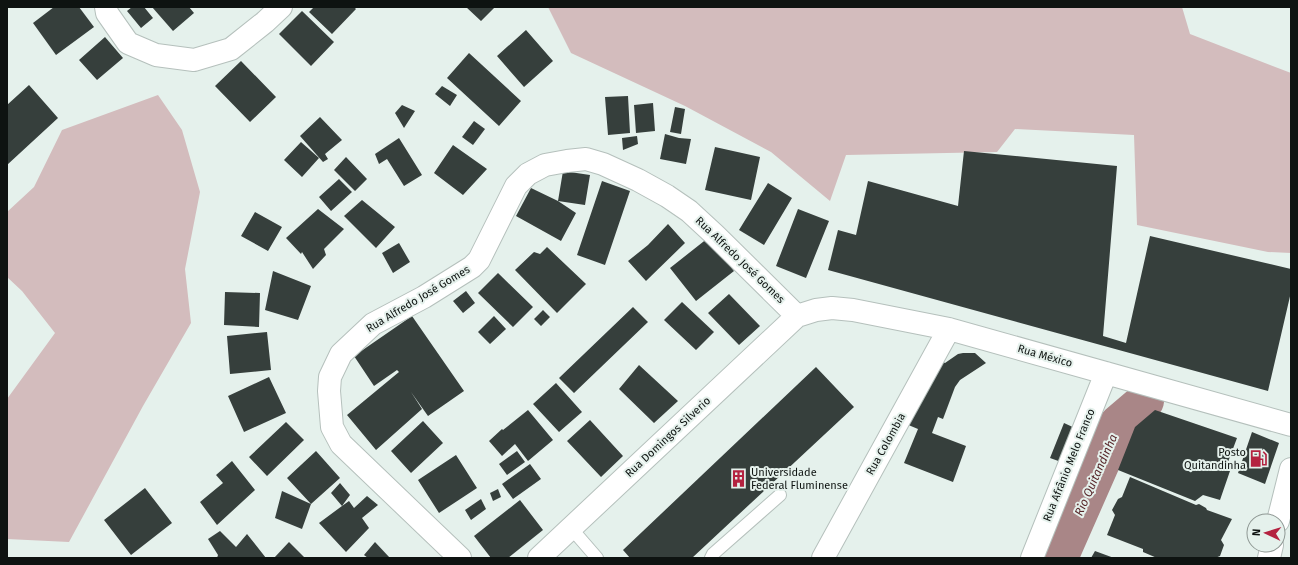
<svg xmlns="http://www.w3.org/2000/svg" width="1298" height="565" viewBox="0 0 1298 565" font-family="'Fira Sans',sans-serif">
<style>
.green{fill:#d3bcbd}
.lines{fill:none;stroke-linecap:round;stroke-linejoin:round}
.river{stroke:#a98687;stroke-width:38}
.building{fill:#363f3c}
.service-casing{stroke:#b5c0bc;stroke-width:14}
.minor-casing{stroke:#b5c0bc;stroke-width:24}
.secondary-casing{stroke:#b5c0bc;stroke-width:24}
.service{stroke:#fff;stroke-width:12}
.minor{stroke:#fff;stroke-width:22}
.secondary{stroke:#fff;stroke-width:22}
.labels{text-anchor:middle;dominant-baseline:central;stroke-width:4;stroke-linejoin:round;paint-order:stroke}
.street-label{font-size:11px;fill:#0e1311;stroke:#e5f1ec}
.poi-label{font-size:11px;fill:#0e1311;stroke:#e5f1ec;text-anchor:end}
.water-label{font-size:12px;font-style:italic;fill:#58272b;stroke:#e5f1ec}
</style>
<rect width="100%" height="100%" fill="#e5f1ec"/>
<path class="green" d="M548,7H1182L1190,34L1291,73V253L1268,252L1137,225L1134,135L1015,129L997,152L846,155L830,201L771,152L685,106L571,53Z
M158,95L182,130L200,192L185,269L191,323L143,406L69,542L7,539V399L55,333L22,291L7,277V212L34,187L62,130Z"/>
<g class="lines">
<path class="river" d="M1059,558L1118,424L1145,401"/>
</g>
<path class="building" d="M54,7H79L94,27L56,55L33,23Z
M132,7H144L153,18L141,28L127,11Z
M152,7H189L194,13L173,31Z
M314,7H354L356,9L332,34L309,12Z
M466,7H495L481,21Z
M302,11L334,42L311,66L279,34Z
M526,30L553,61L524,87L497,56Z
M105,37L123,58L97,80L79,60Z
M469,53L521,101L499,126L447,78Z
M241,61L276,97L250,122L215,86Z
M29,85L58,118L7,165V105Z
M442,86L457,95L450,106L435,94Z
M628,96L630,133L608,135L605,97Z
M653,103L655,131L636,133L634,105Z
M402,105L415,111L404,128L395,113Z
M675,107L685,109L681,134L670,132Z
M320,117L342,140L325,154L328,159L323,162L300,136Z
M474,121L485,129L473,145L462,137Z
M665,134L679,138L691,139L686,164L660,159Z
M637,136L638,144L623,150L622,138Z
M399,138L422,175L404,186L387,159L379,164L375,154Z
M301,142L319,158L302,177L284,160Z
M453,145L487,169L463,195L434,173Z
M715,147L760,157L751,200L705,190Z
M964,151L1117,166L1103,336L1126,343L1150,236L1291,269V292L1268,391L828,270L838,230L856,235L868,181L958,206Z
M346,157L367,179L355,191L334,170Z
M563,171L590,175L585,205L558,201Z
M339,179L352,192L331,211L319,197Z
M602,181L630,191L605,265L577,255Z
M768,183L792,198L764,245L739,230Z
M531,188L558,201L576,213L561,241L516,216Z
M362,200L395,227L376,248L344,216Z
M318,209L344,229L324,249L326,255L313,269L302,252L301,254L286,238Z
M798,209L829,221L806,278L776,266Z
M255,212L282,227L268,251L241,236Z
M668,224L685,243L646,281L628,261L648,245Z
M708,238L734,271L696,301L670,268Z
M399,243L410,262L393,273L382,253Z
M547,247L586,284L557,313L515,270L534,252L540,254Z
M273,271L311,286L298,320L265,310Z
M498,273L533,307L513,327L478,293Z
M466,291L475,303L463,313L453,301Z
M225,292L260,293L259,327L224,325Z
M729,294L760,326L739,345L708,313Z
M682,302L714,332L696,350L664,320Z
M633,307L648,322L574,393L559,378Z
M543,310L550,317L541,326L534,319Z
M412,316L464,391L428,416L411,392L422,409L376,450L347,415L399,372L397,370L374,386L354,356Z
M494,316L506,329L490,344L478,332Z
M267,332L271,370L230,374L227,336Z
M963,353H975L986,363L960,380L955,387L943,419L938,417L932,433L966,446L953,482L904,463L918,429L906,424L943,362L945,363L958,354Z
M639,365L678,401L654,423L619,389Z
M816,367L854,407L692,558H630L623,550Z
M269,377L286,413L244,432L228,396Z
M556,383L582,412L559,432L533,404Z
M528,410L553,440L528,461L515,444L502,456L489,441L502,429L503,430Z
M1155,410L1237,438L1225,470L1230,471L1220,500L1203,495L1195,501L1118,470L1135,427Z
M590,420L623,456L601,477L567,441Z
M423,421L443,443L411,473L391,451Z
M286,422L304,440L267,476L249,457Z
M1064,423L1077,429L1064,463L1050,458Z
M1252,432L1279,443L1265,484L1238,473Z
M316,451L340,478L311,504L287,478Z
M517,451L525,462L507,475L499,464Z
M456,455L477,488L439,513L418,480Z
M232,461L255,490L217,525L200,502L223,483L216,475Z
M530,464L541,479L513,499L502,484Z
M1130,477L1196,505L1199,504L1206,508L1207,510L1232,519L1221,540L1224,545L1220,556L1215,558H1157L1143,552V549L1107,535L1115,515L1112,510L1118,499L1122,497Z
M340,483L350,495L342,506L349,501L354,508L367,496L378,505L362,518L369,528L346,552L319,523L342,506L331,493Z
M145,488L172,523L131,555L104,520Z
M498,489L501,497L493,501L490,493Z
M282,491L311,504L302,529L275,518Z
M481,499L486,509L471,520L465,510Z
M520,500L543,530L508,558H491L474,536Z
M220,531L236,547L247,534L266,558H217L218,555L208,539Z
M289,542L305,558H274Z
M375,542L390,558H368L364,555Z
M1095,551L1114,558H1091Z"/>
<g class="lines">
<defs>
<path id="service" d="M571,528L597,558
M711,558L713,554L780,495"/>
<path id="minor" d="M106,7L107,13L128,43L156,55L194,60L231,49L265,22L281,7
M460,558L341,444L332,427L329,391L330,377L341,354L373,324L424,297L472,267L479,260L516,186L528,174L545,165L567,161L586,159L603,164L638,180L667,196L689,211L715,235L797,316
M539,558L797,316L816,310L832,308L853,310L949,329L1291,425
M823,558L949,329
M1032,558L1106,373"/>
<path id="secondary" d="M1278,521L1291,469
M1269,558L1272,545"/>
</defs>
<use href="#service" class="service-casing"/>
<use href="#minor" class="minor-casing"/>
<use href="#secondary" class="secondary-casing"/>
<use href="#service" class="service"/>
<use href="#minor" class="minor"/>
<use href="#secondary" class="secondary"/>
</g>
<defs>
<symbol id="fuel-bare" viewBox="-9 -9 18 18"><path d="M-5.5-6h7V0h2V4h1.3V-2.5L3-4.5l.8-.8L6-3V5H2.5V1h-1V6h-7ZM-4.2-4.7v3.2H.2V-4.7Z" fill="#b42240" stroke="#e5f1ec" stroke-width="2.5" paint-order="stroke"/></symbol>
<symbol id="building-bare" viewBox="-9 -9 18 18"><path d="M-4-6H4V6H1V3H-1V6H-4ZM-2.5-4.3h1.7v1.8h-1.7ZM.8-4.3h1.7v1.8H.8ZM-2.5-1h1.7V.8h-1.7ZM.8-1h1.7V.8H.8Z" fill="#b42240" stroke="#e5f1ec" stroke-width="2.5" paint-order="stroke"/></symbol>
</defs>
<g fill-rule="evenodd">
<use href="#fuel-bare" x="1246" y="446" width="25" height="25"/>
<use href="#building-bare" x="726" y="466" width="25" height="25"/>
</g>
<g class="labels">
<g class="street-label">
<text transform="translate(740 260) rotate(44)">Rua Alfredo José Gomes</text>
<text transform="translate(418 299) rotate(-31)">Rua Alfredo José Gomes</text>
<text transform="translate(1045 356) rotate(16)">Rua México</text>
<text transform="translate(668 437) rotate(-43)">Rua Domingos Silverio</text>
<text transform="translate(886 444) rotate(-61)">Rua Colombia</text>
<text transform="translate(1069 465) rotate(-68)">Rua Afrânio Melo Franco</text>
</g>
<g class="poi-label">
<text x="1246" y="452">Posto<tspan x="1246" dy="13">Quitandinha</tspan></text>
<text x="751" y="472" text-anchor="start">Universidade<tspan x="751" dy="13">Federal Fluminense</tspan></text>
</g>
<g class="water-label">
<text transform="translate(1096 475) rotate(-66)">Rio Quitandinha</text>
</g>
</g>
<rect width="1298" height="565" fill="none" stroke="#0e1311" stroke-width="16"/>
<g transform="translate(1266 533) rotate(274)"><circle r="19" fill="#e5f1ec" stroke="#8f9894"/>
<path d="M0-3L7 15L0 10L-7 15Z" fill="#b42240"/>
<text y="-6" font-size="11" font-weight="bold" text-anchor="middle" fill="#0e1311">N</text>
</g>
</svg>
